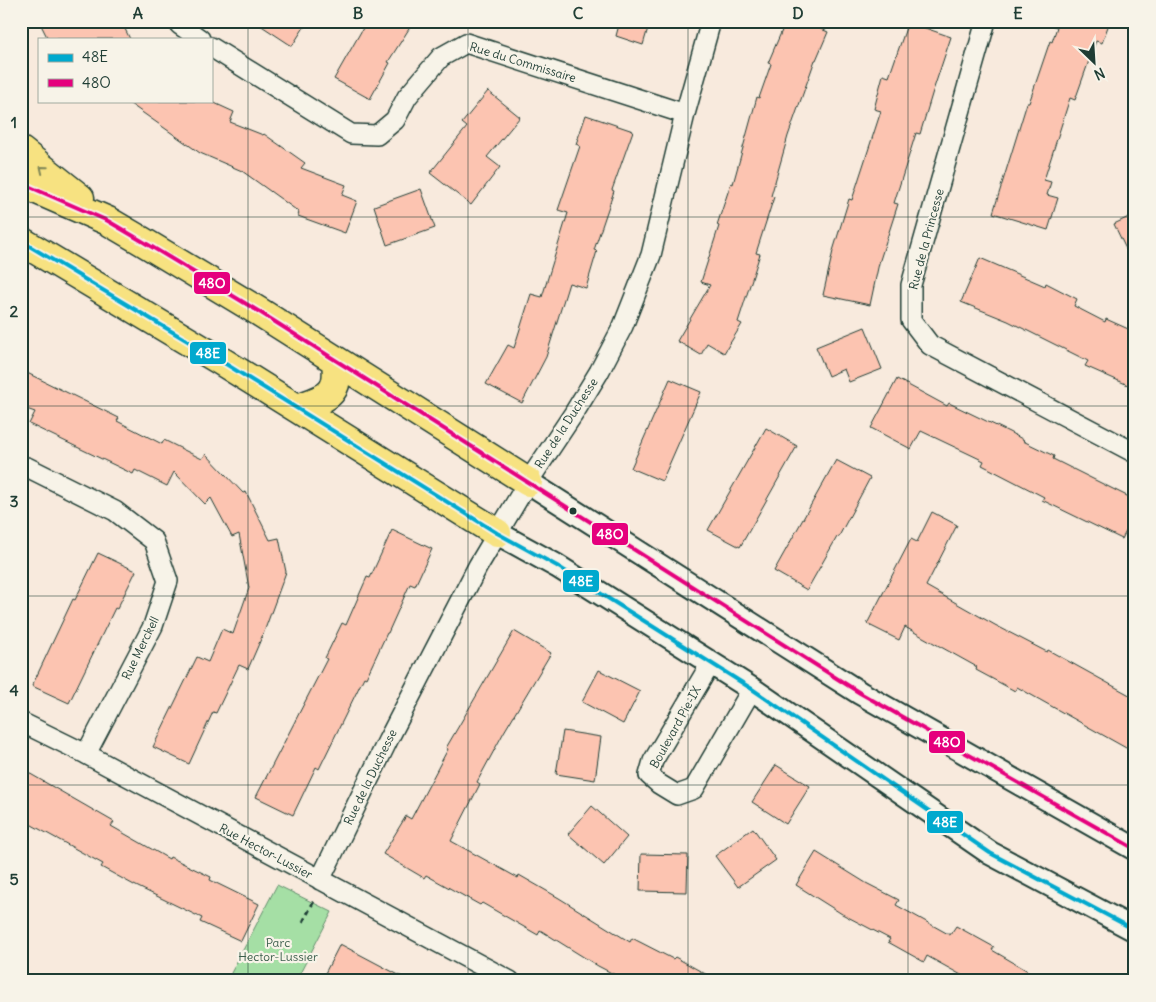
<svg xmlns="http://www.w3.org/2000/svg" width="1156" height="1002" viewBox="0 0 1156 1002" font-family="Delius,sans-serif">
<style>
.green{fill:#a5dfa5;stroke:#628e6c}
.building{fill:#fcc4b1;stroke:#1f3d34}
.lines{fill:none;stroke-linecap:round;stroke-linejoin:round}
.minor-casing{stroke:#1f3d34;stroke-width:22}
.tertiary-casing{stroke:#1f3d34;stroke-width:26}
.trunk-casing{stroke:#1f3d34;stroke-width:31}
.path{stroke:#1f3d34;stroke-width:3;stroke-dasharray:5 4;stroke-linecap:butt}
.minor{stroke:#f7f3e8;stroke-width:19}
.tertiary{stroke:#f7f3e8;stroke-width:22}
.trunk{stroke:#f7e281;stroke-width:28}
.bus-1-casing{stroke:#f7f3e8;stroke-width:8}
.bus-2-casing{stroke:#f7f3e8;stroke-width:8}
.bus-1{stroke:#00a9ce;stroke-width:4}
.bus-2{stroke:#e5007d;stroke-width:4}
.oneway{stroke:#808757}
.grid{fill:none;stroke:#1f3d34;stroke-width:1;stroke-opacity:0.55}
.bus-dot{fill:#1f3d34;stroke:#f7f3e8;stroke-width:2}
.labels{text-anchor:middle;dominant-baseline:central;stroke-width:4.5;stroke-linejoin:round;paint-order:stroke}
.street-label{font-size:12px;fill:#1f3d34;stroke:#f7f3e8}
.park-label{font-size:12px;fill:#3a5d4b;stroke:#f7f3e8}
.line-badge{stroke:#f7f3e8;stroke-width:2}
.badge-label{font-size:14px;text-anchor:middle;font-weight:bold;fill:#fff}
.neatline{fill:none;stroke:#1f3d34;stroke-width:2}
.grid-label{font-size:16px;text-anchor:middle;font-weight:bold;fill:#1f3d34}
</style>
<rect width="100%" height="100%" fill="#f8eadd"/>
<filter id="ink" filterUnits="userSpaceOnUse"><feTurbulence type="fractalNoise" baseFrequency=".02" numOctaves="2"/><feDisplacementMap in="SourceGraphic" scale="10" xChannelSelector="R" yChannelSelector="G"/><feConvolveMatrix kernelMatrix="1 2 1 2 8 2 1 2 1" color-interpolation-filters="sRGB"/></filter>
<g filter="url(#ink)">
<path class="green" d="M277,885L332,912L296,981H241L230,975Z"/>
<path class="building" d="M39,21H121L130,39H48Z
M254,21H308L292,46Z
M367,21H414L388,62L390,63L370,99L334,79Z
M620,21H650L643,45L616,36Z
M786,21H802L828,32L816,60H815L788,136L771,196L774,197L756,253L760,254L738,322L742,324L724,353L707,343L701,355L677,341L710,285L701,282L719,226L717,225L731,183L733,184L757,97L759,98L771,64L768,63Z
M1048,21H1110L1102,43L1096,41L1075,100L1070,98L1044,180L1051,182L1047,195L1058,198L1048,230L993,213L1027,103H1029L1050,41L1052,42L1057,27L1047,24Z
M908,22L951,37L933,91L920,134L916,133L894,203L898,204L879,263L870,305L823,295L833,251L849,199L852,200L881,111L874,109L883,75L889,77Z
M488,91L520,117L487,157L500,167L471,205L430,173L467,127L462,123Z
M126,101H210L234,112L230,122L263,135L264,134L305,163L301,168L346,185L342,195L357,201L345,233L298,216L299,212L242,171L200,153Z
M586,115L633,131L612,190L614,191L594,250L597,251L586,288L569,283L546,357L522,403L486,384L508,345L514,348L531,294L542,297L568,213L558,210L580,146L576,144Z
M421,189L435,228L387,245L374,206Z
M1135,214V268L1114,224Z
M980,258L1045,286L1046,283L1077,299L1074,306L1105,322L1106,319L1135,332V370L1128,385L1085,366L1088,361L1008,321L961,302Z
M865,327L882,369L849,382L844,369L828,376L816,347Z
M21,370L119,418L117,421L162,444L164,440L202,459L206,454L243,493L246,492L270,540L279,538L286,572L264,632L248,669L239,665L216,713L213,712L189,764L153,747L197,657L208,662L222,629L233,634L249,588L239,534L232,537L211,498L205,504L174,472L167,486L135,470L133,474L29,424L35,412L21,407Z
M670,379L701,392L662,481L631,468Z
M897,379L947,406L949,403L1009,432L1024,440L1023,441L1054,456L1053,459L1135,500V514L1122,539L1042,500L1044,497L982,465L984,461L921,431L911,449L871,428Z
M766,428L797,446L740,547L708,530Z
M836,460L870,478L838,538L837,537L807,590L774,571Z
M932,512L957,525L926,586L995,625L1047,652L1048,650L1135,698V753L1017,687L1015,691L976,670L977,667L905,627L899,640L867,624L911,539L917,542Z
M392,530L432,549L415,586L410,584L388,633H387L366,678L364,677L319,769L316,767L293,815L256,797L327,659L325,658L342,623L346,625L367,577L370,578Z
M98,553L136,571L117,609L115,608L69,703L32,686L73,599L75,600Z
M514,631L551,653L504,732L477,782L480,784L451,841L518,878L519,875L559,898L630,942L632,938L673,959L675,957L718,981H627L598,966L540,930L538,935L482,903L480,905L426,875L424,878L383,854L406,816L411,819L448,749L446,748Z
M599,670L640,691L623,724L582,702Z
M563,731L601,737L595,780L556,774Z
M776,765L810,786L786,824L752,802Z
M27,772L114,822L111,826L169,859L170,857L211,877L210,880L259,904L241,941L200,922L202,918L134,885L101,867L103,864L21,819V783Z
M592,806L627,837L604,865L568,834Z
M753,828L776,860L738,887L715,856Z
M816,852L866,883L899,900L896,905L950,935L956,926L994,947L992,950L1045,981H972L927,956L924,962L888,942L890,939L842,914L796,885Z
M641,854L688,855L687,892L640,891Z
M340,944L410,981H321Z"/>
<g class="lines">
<defs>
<path id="minor" d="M178,21L180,25L200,39
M986,21L911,285V320L930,345L1135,453
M211,47L351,134L377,135L395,120L407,97L441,57L466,43L685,114
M21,466L27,467L115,511L154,541L168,581L153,626L86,754
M711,663L653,761L649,775L659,784L677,795L694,789L752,689
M21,722L86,754L510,981
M320,880L388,740L478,566L528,482L574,413L599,372L623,326L651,255L685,114L711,21"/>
<path id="tertiary" d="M528,482L860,693L1135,849
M497,533L557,566L752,689L990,853L1135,930"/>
<path id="trunk" d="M21,151L80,198
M21,183L108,221L142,241L258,311L528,482
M21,241L221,361L497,533
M298,408C327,397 340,396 336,361"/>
</defs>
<use href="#minor" class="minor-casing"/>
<use href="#tertiary" class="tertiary-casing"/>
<use href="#trunk" class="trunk-casing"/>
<path class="path" d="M303,922L314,901"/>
<use href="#minor" class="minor"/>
<use href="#tertiary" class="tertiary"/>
<use href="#trunk" class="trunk"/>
<defs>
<path id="bus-1" d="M21,241L221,361L497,533L557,566L752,689L990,853L1135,930"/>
<path id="bus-2" d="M21,183L108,221L142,241L258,311L860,693L1135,849"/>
</defs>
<use href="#bus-1" class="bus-1-casing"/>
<use href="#bus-2" class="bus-2-casing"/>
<use href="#bus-1" class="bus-1"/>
<use href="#bus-2" class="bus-2"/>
</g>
<defs><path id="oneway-chevron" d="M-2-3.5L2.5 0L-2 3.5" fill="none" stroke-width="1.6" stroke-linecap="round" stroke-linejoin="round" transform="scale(1.25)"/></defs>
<use class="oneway" href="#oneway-chevron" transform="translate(43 169) rotate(-141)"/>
</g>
<path class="grid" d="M248,21V981M468,21V981M688,21V981M908,21V981M21,217H1135M21,406H1135M21,596H1135M21,785H1135"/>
<circle class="bus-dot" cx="573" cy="511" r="4.5"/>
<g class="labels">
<g class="street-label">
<text transform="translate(523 62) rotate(17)">Rue du Commissaire</text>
<text transform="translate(926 239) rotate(-75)">Rue de la Princesse</text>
<text transform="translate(566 423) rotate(-57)">Rue de la Duchesse</text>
<text transform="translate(140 648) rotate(-64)">Rue Merckell</text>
<text transform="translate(675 727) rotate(-61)">Boulevard Pie-IX</text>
<text transform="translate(370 777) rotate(-64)">Rue de la Duchesse</text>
<text transform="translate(266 851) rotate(28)">Rue Hector-Lussier</text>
</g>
<g class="park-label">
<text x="278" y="942">Parc<tspan x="278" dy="14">Hector-Lussier</tspan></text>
</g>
</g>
<g class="line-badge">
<rect x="193" y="271" width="38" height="24" rx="5" fill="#e5007d"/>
<rect x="189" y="341" width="38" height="24" rx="5" fill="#00a9ce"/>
<rect x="591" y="522" width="38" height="24" rx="5" fill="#e5007d"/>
<rect x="562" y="569" width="38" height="24" rx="5" fill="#00a9ce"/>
<rect x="928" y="730" width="38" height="24" rx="5" fill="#e5007d"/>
<rect x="926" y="810" width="38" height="24" rx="5" fill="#00a9ce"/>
</g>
<g class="badge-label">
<text x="212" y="288">48O</text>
<text x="208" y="358">48E</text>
<text x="610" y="539">48O</text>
<text x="581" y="586">48E</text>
<text x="947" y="747">48O</text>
<text x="945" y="827">48E</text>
</g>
<rect width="1156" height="1002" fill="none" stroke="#f7f3e8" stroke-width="55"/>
<rect x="38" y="38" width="175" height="65" fill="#f7f3e8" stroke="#a1aaa0"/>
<rect x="48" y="54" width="25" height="8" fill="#00a9ce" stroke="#a1aaa0"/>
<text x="82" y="62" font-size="15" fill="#1f3d34">48E</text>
<rect x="48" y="79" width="25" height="8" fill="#e5007d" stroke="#a1aaa0"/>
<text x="82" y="88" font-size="15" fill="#1f3d34">48O</text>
<g transform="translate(1094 62) rotate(155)" stroke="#f7f3e8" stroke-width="4" paint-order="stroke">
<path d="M0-4L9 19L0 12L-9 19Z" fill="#1f3d34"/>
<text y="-8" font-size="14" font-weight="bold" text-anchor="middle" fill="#1f3d34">N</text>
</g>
<rect x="28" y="28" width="1100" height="946" class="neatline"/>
<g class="grid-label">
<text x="138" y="19">A</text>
<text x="358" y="19">B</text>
<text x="578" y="19">C</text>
<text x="798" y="19">D</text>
<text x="1018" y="19">E</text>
<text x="14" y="128">1</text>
<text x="14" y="317">2</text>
<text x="14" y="507">3</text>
<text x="14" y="696">4</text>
<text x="14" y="885">5</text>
</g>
</svg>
